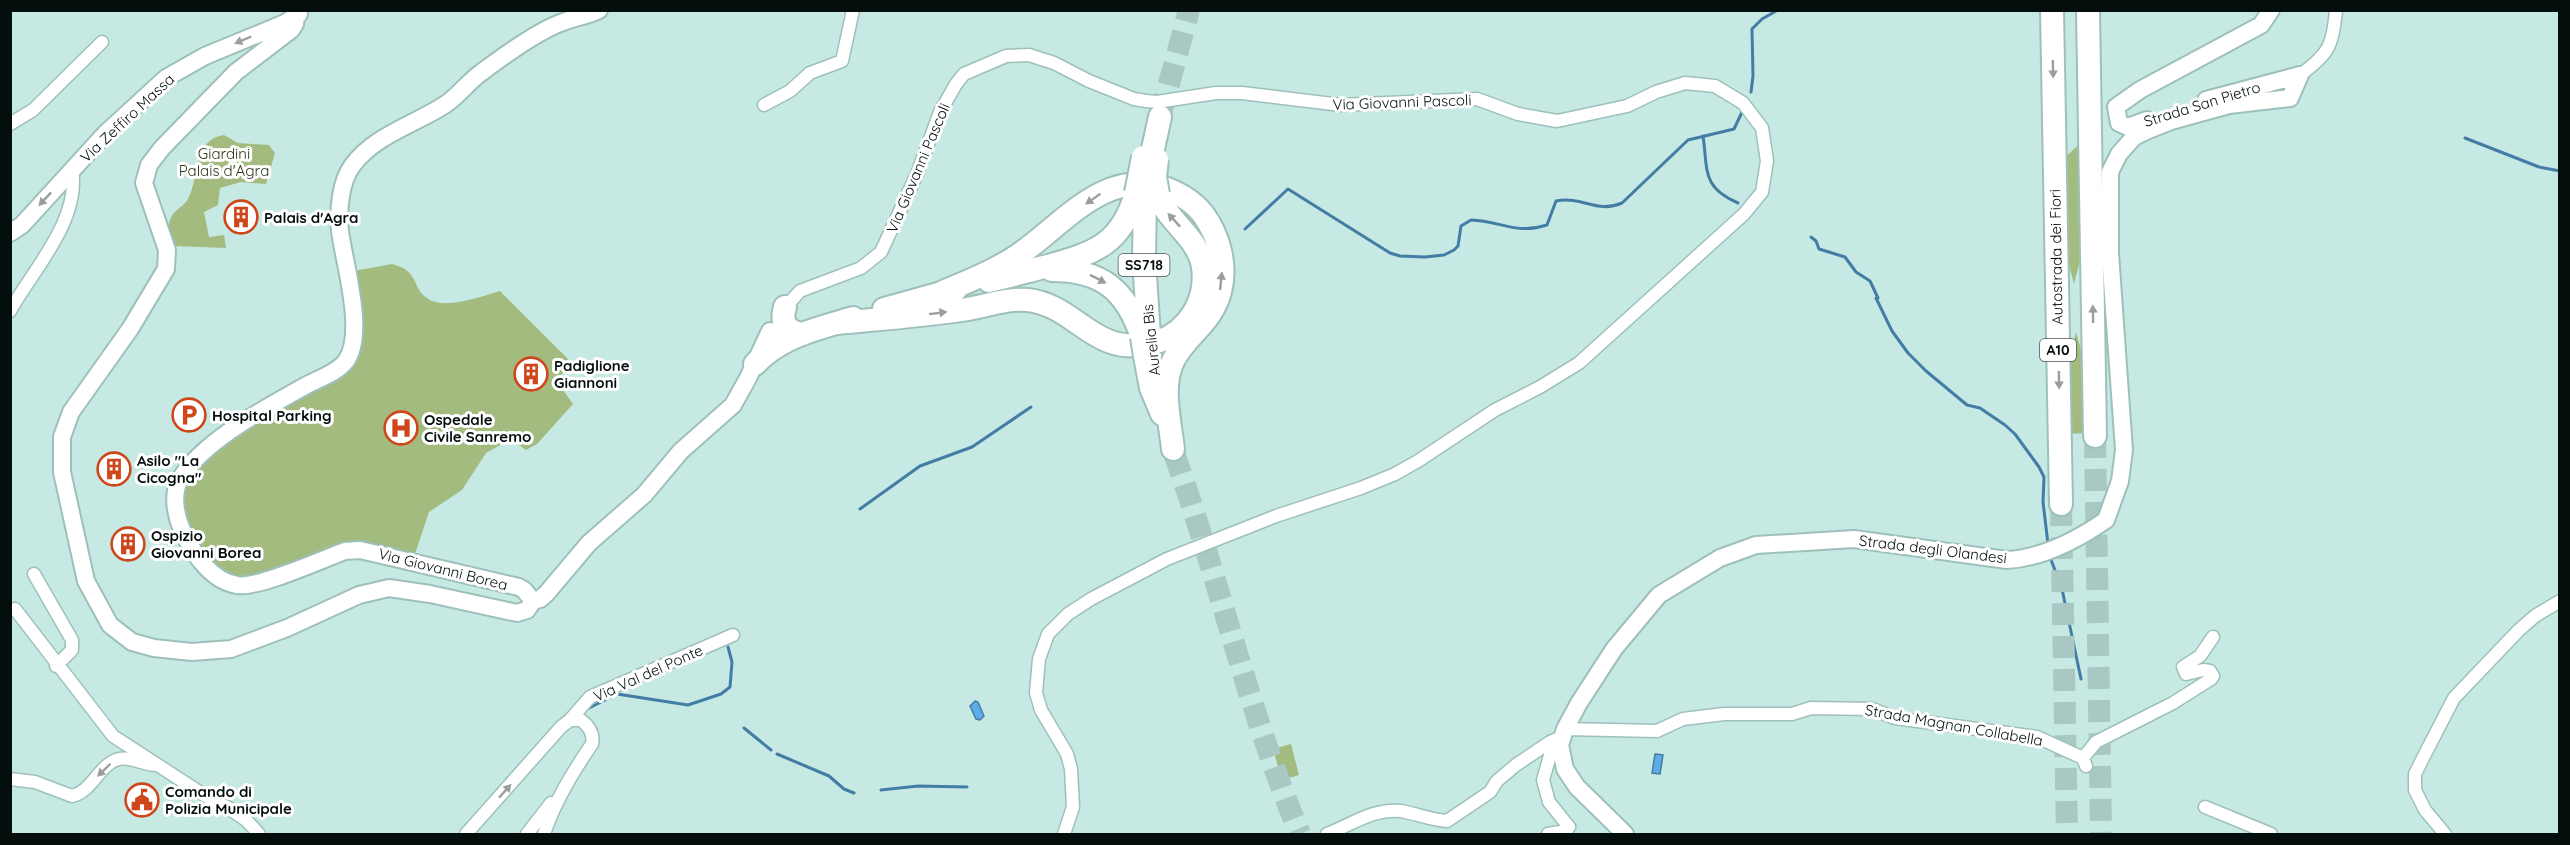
<svg xmlns="http://www.w3.org/2000/svg" width="2570" height="845" viewBox="0 0 2570 845" font-family="Quicksand,sans-serif">
<style>
.green{fill:#a4bb80}
.water{fill:#5eace6;stroke:#437da5;stroke-width:1.5}
.lines{fill:none;stroke-linecap:round;stroke-linejoin:round}
.stream{stroke:#437da5;stroke-width:3}
.highway-tunnel{stroke:#a9c8c4;stroke-width:22;stroke-dasharray:22 11;stroke-linecap:butt}
.street-casing{stroke:#9ec0ba;stroke-width:15}
.secondary-casing{stroke:#9ec0ba;stroke-width:20}
.highway-casing{stroke:#9ec0ba;stroke-width:26}
.street{stroke:#fff;stroke-width:12}
.secondary{stroke:#fff;stroke-width:16}
.highway{stroke:#fff;stroke-width:22}
.highway-bridge-casing{stroke:#9ec0ba;stroke-width:26;stroke-linecap:butt}
.highway-bridge{stroke:#fff;stroke-width:22}
.oneway{fill:#9a9f9e}
.labels{text-anchor:middle;dominant-baseline:central;stroke-width:6;stroke-linejoin:round;paint-order:stroke}
.shield{fill:#fff;stroke:#4f5656;stroke-width:1.5}
.shield-label{font-size:14px;font-weight:bold;fill:#030e0d}
.street-label{font-size:15px;fill:#030e0d;stroke:#fff}
.park-label{font-size:15px;fill:#2b3713;stroke:#fff}
.poi-label{font-size:15px;font-weight:bold;fill:#030e0d;stroke:#fff;text-anchor:start}
</style>
<rect width="100%" height="100%" fill="#c6e9e4"/>
<path class="green" d="M224,135L238,143L269,145L275,153L266,184L241,182L220,188L218,205L204,212L209,237L224,235L226,248L173,246C172,240 168,230 169,224C172,209 182,209 188,199C200,177 193,139 224,135Z
M2084,140L2086,238L2074,284L2062,239V160Z
M392,264C420,271 411,287 427,298C444,311 482,296 500,291L574,365L555,379L573,404L537,444L526,450L511,439L486,453L462,490L429,512L415,554L363,542H345L306,558L242,578L231,575L216,566L206,556L184,524L181,489L191,472L217,451L267,418L342,372L354,271Z
M2076,332L2087,371L2088,433L2067,434L2066,374Z
M1291,744L1299,775L1282,780L1273,749Z"/>
<path class="water" d="M975,701L978,702L984,716L980,720L976,719L970,706Z
M1655,754L1663,755L1660,774L1652,773Z"/>
<g class="lines">
<path class="stream" d="M1751,92L1753,76L1752,29L1762,19L1778,10
M1703,136C1708,169 1701,187 1738,203
M2465,138L2539,167L2560,171
M1245,229L1288,189L1390,253L1400,256L1425,257L1444,255L1454,250L1458,246L1461,226L1471,220C1501,221 1516,235 1547,225L1556,201C1584,196 1596,214 1622,203L1688,140L1734,129L1743,110
M1811,237L1816,241L1819,249L1845,257L1856,272L1870,281L1878,298H1876L1892,331L1908,353L1926,371L1967,405L1980,408L2005,425L2015,434L2039,467L2044,477L2043,502L2048,544
M860,509L920,466L972,447L1031,407
M2050,557L2062,589L2081,679
M587,709L617,694L688,705L721,694L730,687L732,662L728,647
M744,728L771,750
M777,754L829,776L844,789L854,793
M881,790L918,786L967,787"/>
<path class="highway-tunnel" d="M1160,117L1189,10
M2095,436L2101,834
M1174,453C1219,579 1248,711 1300,834
M2061,504L2067,834"/>
<defs>
<path id="street" d="M2300,75C2329,54 2333,45 2336,10
M764,105L790,91L810,73L842,61L853,10
M10,124L33,110L102,42
M783,310L800,291L861,268L881,252L917,174L940,112L956,84L964,74L1006,56L1029,55L1054,63L1089,81L1134,99L1146,101L1157,102L1216,93H1242L1341,105L1477,99L1518,114L1557,121L1627,106L1656,92L1685,83L1715,86L1743,103L1762,128L1767,161L1762,192L1744,214L1579,363L1540,387L1495,410L1418,461L1395,474L1361,488L1276,516L1167,559L1091,599L1068,614L1048,634L1039,659L1036,693L1041,710L1067,754L1071,769L1073,807L1064,834
M10,311C33,270 81,219 72,170
M34,574L72,640V650L56,666
M15,609L113,736L207,797L227,807L246,820L259,834
M570,720L590,697L733,635
M1565,729L1657,731L1683,719L1724,714H1792L1811,708L1872,709L1895,718L2037,737L2083,758L2086,766
M2083,758L2096,742L2173,703L2211,679L2213,676L2210,671L2203,670L2186,674L2183,667L2200,656L2213,637
M10,779L35,782L72,796C92,792 100,763 119,759C130,756 144,765 156,765
M2205,807L2271,834
M466,834L561,727L570,720H581C589,726 594,734 592,744C572,773 555,801 544,834
M527,834L551,803
M1327,834C1351,825 1373,808 1401,811C1417,814 1432,820 1447,821L1490,792L1497,781L1516,765L1550,742L1562,737
M1548,834L1566,831L1569,827L1549,802L1543,780L1551,752L1560,745
M2445,834L2425,810L2415,790V774L2425,754L2454,698L2519,630L2535,616L2560,601"/>
<path id="secondary" d="M296,16L295,24L291,30L236,72L162,148L149,165L144,183L167,250L166,269L130,329L71,412L62,437V472L86,581L110,625L132,642L154,648L192,652L231,649L287,628L359,595L389,588L430,594L517,613L527,610L533,601
M2206,100L2300,75
M2147,120L2128,127L2119,123L2116,107L2140,90L2261,25L2271,10
M10,233L22,225L106,133L166,78L205,56L285,23L299,14
M533,601L524,590L519,587L360,550L345,551C323,559 257,589 237,585C212,581 194,555 184,534C176,518 171,495 180,479C204,440 266,408 305,386C318,379 337,373 346,361C366,333 344,263 340,231C338,211 340,183 352,166C374,135 416,124 446,104C459,95 469,81 482,72C502,57 540,30 563,22C575,17 587,16 599,10
M533,601L540,599L546,594L589,543L644,495L681,451L733,405L748,378L770,331
M1625,834L1577,787L1565,769L1560,745L1565,729L1579,703L1614,649L1659,595L1720,558L1756,545L1854,539L2007,560C2043,558 2077,540 2106,520L2120,481L2124,450L2110,253V172L2119,154L2134,137L2146,131L2171,121L2229,105L2290,98L2300,75"/>
<path id="highway" d="M2052,10L2061,504
M2088,10L2095,436
M1151,158L1160,117
M1145,193L1144,260L1149,336
M1052,270C1102,270 1126,290 1142,337
M989,281C1008,277 1028,271 1048,266C1095,253 1122,244 1136,193
M943,292C969,281 997,270 1020,254C1063,224 1104,170 1162,187C1178,193 1192,200 1203,214C1219,236 1227,265 1220,292C1211,324 1188,333 1174,359C1160,385 1170,421 1173,449
M785,307C780,323 787,332 803,334
M884,309L956,289
M838,323C879,319 920,316 961,310C984,307 1005,298 1028,300C1077,306 1092,355 1149,344C1164,341 1177,334 1187,322C1201,306 1207,283 1202,262C1194,234 1167,221 1158,194
M1145,356L1151,388L1162,414
M755,364C781,336 818,329 853,318"/>
</defs>
<use href="#street" class="street-casing"/>
<use href="#secondary" class="secondary-casing"/>
<use href="#highway" class="highway-casing"/>
<use href="#street" class="street"/>
<use href="#secondary" class="secondary"/>
<use href="#highway" class="highway"/>
<defs>
<path id="highway-bridge" d="M1157,159L1155,177L1158,194
M1136,193L1143,157
M1142,337L1145,356"/>
</defs>
<use href="#highway-bridge" class="highway-bridge-casing"/>
<use href="#highway-bridge" class="highway-bridge"/>
</g>
<defs><path id="oneway-solid" d="M-6-.8H1V-3.2L6.5 0L1 3.2V.8H-6Z" transform="scale(1.5)"/></defs>
<g class="oneway">
<use href="#oneway-solid" transform="translate(243 40) rotate(157)"/>
<use href="#oneway-solid" transform="translate(2053 69) rotate(89)"/>
<use href="#oneway-solid" transform="translate(45 199) rotate(133)"/>
<use href="#oneway-solid" transform="translate(1093 199) rotate(145)"/>
<use href="#oneway-solid" transform="translate(1174 220) rotate(-133)"/>
<use href="#oneway-solid" transform="translate(1098 279) rotate(27)"/>
<use href="#oneway-solid" transform="translate(1221 281) rotate(-84)"/>
<use href="#oneway-solid" transform="translate(938 313) rotate(-7)"/>
<use href="#oneway-solid" transform="translate(2093 314) rotate(-91)"/>
<use href="#oneway-solid" transform="translate(2059 380) rotate(89)"/>
<use href="#oneway-solid" transform="translate(104 770) rotate(136)"/>
<use href="#oneway-solid" transform="translate(505 791) rotate(-48)"/>
</g>
<defs>
<symbol id="building-ring" viewBox="-11 -11 22 22"><circle r="9.5" fill="#fff" stroke="#ce461a" stroke-width="1.5"/><path d="M-4-6H4V6H1V3H-1V6H-4ZM-2.5-4.3h1.7v1.8h-1.7ZM.8-4.3h1.7v1.8H.8ZM-2.5-1h1.7V.8h-1.7ZM.8-1h1.7V.8H.8Z" fill="#ce461a"/></symbol>
<symbol id="parking-ring" viewBox="-11 -11 22 22"><circle r="9.5" fill="#fff" stroke="#ce461a" stroke-width="1.5"/><path d="M-3.5-5.5H1a3.5 3.5 0 0 1 0 7H-1V5.5H-3.5ZM-1-3.4V-.6H.8a1.4 1.4 0 0 0 0-2.8Z" fill="#ce461a"/></symbol>
<symbol id="hospital-ring" viewBox="-11 -11 22 22"><circle r="9.5" fill="#fff" stroke="#ce461a" stroke-width="1.5"/><path d="M-5-5h3v3.5h4V-5h3V5h-3V1.5h-4V5h-3Z" fill="#ce461a"/></symbol>
<symbol id="civic-ring" viewBox="-11 -11 22 22"><circle r="9.5" fill="#fff" stroke="#ce461a" stroke-width="1.5"/><path d="M-.6-6.5H3V-4.5H.6V-3L4-1V1h2V6H-6V1h2V-1L-.6-3ZM-1.2 2.5V6h2.4V2.5Z" fill="#ce461a"/></symbol>
</defs>
<g fill-rule="evenodd">
<use href="#building-ring" x="222" y="198" width="38" height="38"/>
<use href="#building-ring" x="512" y="355" width="38" height="38"/>
<use href="#parking-ring" x="170" y="396" width="38" height="38"/>
<use href="#hospital-ring" x="382" y="409" width="38" height="38"/>
<use href="#building-ring" x="95" y="450" width="38" height="38"/>
<use href="#building-ring" x="109" y="525" width="38" height="38"/>
<use href="#civic-ring" x="123" y="781" width="38" height="38"/>
</g>
<g class="labels">
<g class="shield">
<rect x="1118.5" y="254" width="51" height="22" rx="4.5"/>
<rect x="2040" y="339" width="36" height="22" rx="4.5"/>
</g>
<g class="shield-label">
<text x="1144" y="265">SS718</text>
<text x="2058" y="350">A10</text>
</g>
<g class="street-label">
<text transform="translate(1402 102) rotate(-2)">Via Giovanni Pascoli</text>
<text transform="translate(2202 104) rotate(-17)">Strada San Pietro</text>
<text transform="translate(127 118) rotate(-43)">Via Zeffiro Massa</text>
<text transform="translate(918 168) rotate(-67)">Via Giovanni Pascoli</text>
<text transform="translate(2056 257) rotate(-91)">Autostrada dei Fiori</text>
<text transform="translate(1151 340) rotate(-96)">Aurelia Bis</text>
<text transform="translate(1933 549) rotate(7)">Strada degli Olandesi</text>
<text transform="translate(443 569) rotate(14)">Via Giovanni Borea</text>
<text transform="translate(648 673) rotate(-24)">Via Val del Ponte</text>
<text transform="translate(1954 725) rotate(10)">Strada Magnan Collabella</text>
</g>
<g class="park-label">
<text x="224" y="153">Giardini<tspan x="224" dy="17">Palais d'Agra</tspan></text>
</g>
<g class="poi-label">
<text x="264" y="217">Palais d'Agra</text>
<text x="554" y="365">Padiglione<tspan x="554" dy="17">Giannoni</tspan></text>
<text x="212" y="415">Hospital Parking</text>
<text x="424" y="419">Ospedale<tspan x="424" dy="17">Civile Sanremo</tspan></text>
<text x="137" y="460">Asilo "La<tspan x="137" dy="17">Cicogna"</tspan></text>
<text x="151" y="535">Ospizio<tspan x="151" dy="17">Giovanni Borea</tspan></text>
<text x="165" y="791">Comando di<tspan x="165" dy="17">Polizia Municipale</tspan></text>
</g>
</g>
<rect width="2570" height="845" fill="none" stroke="#030e0d" stroke-width="24"/>
</svg>
